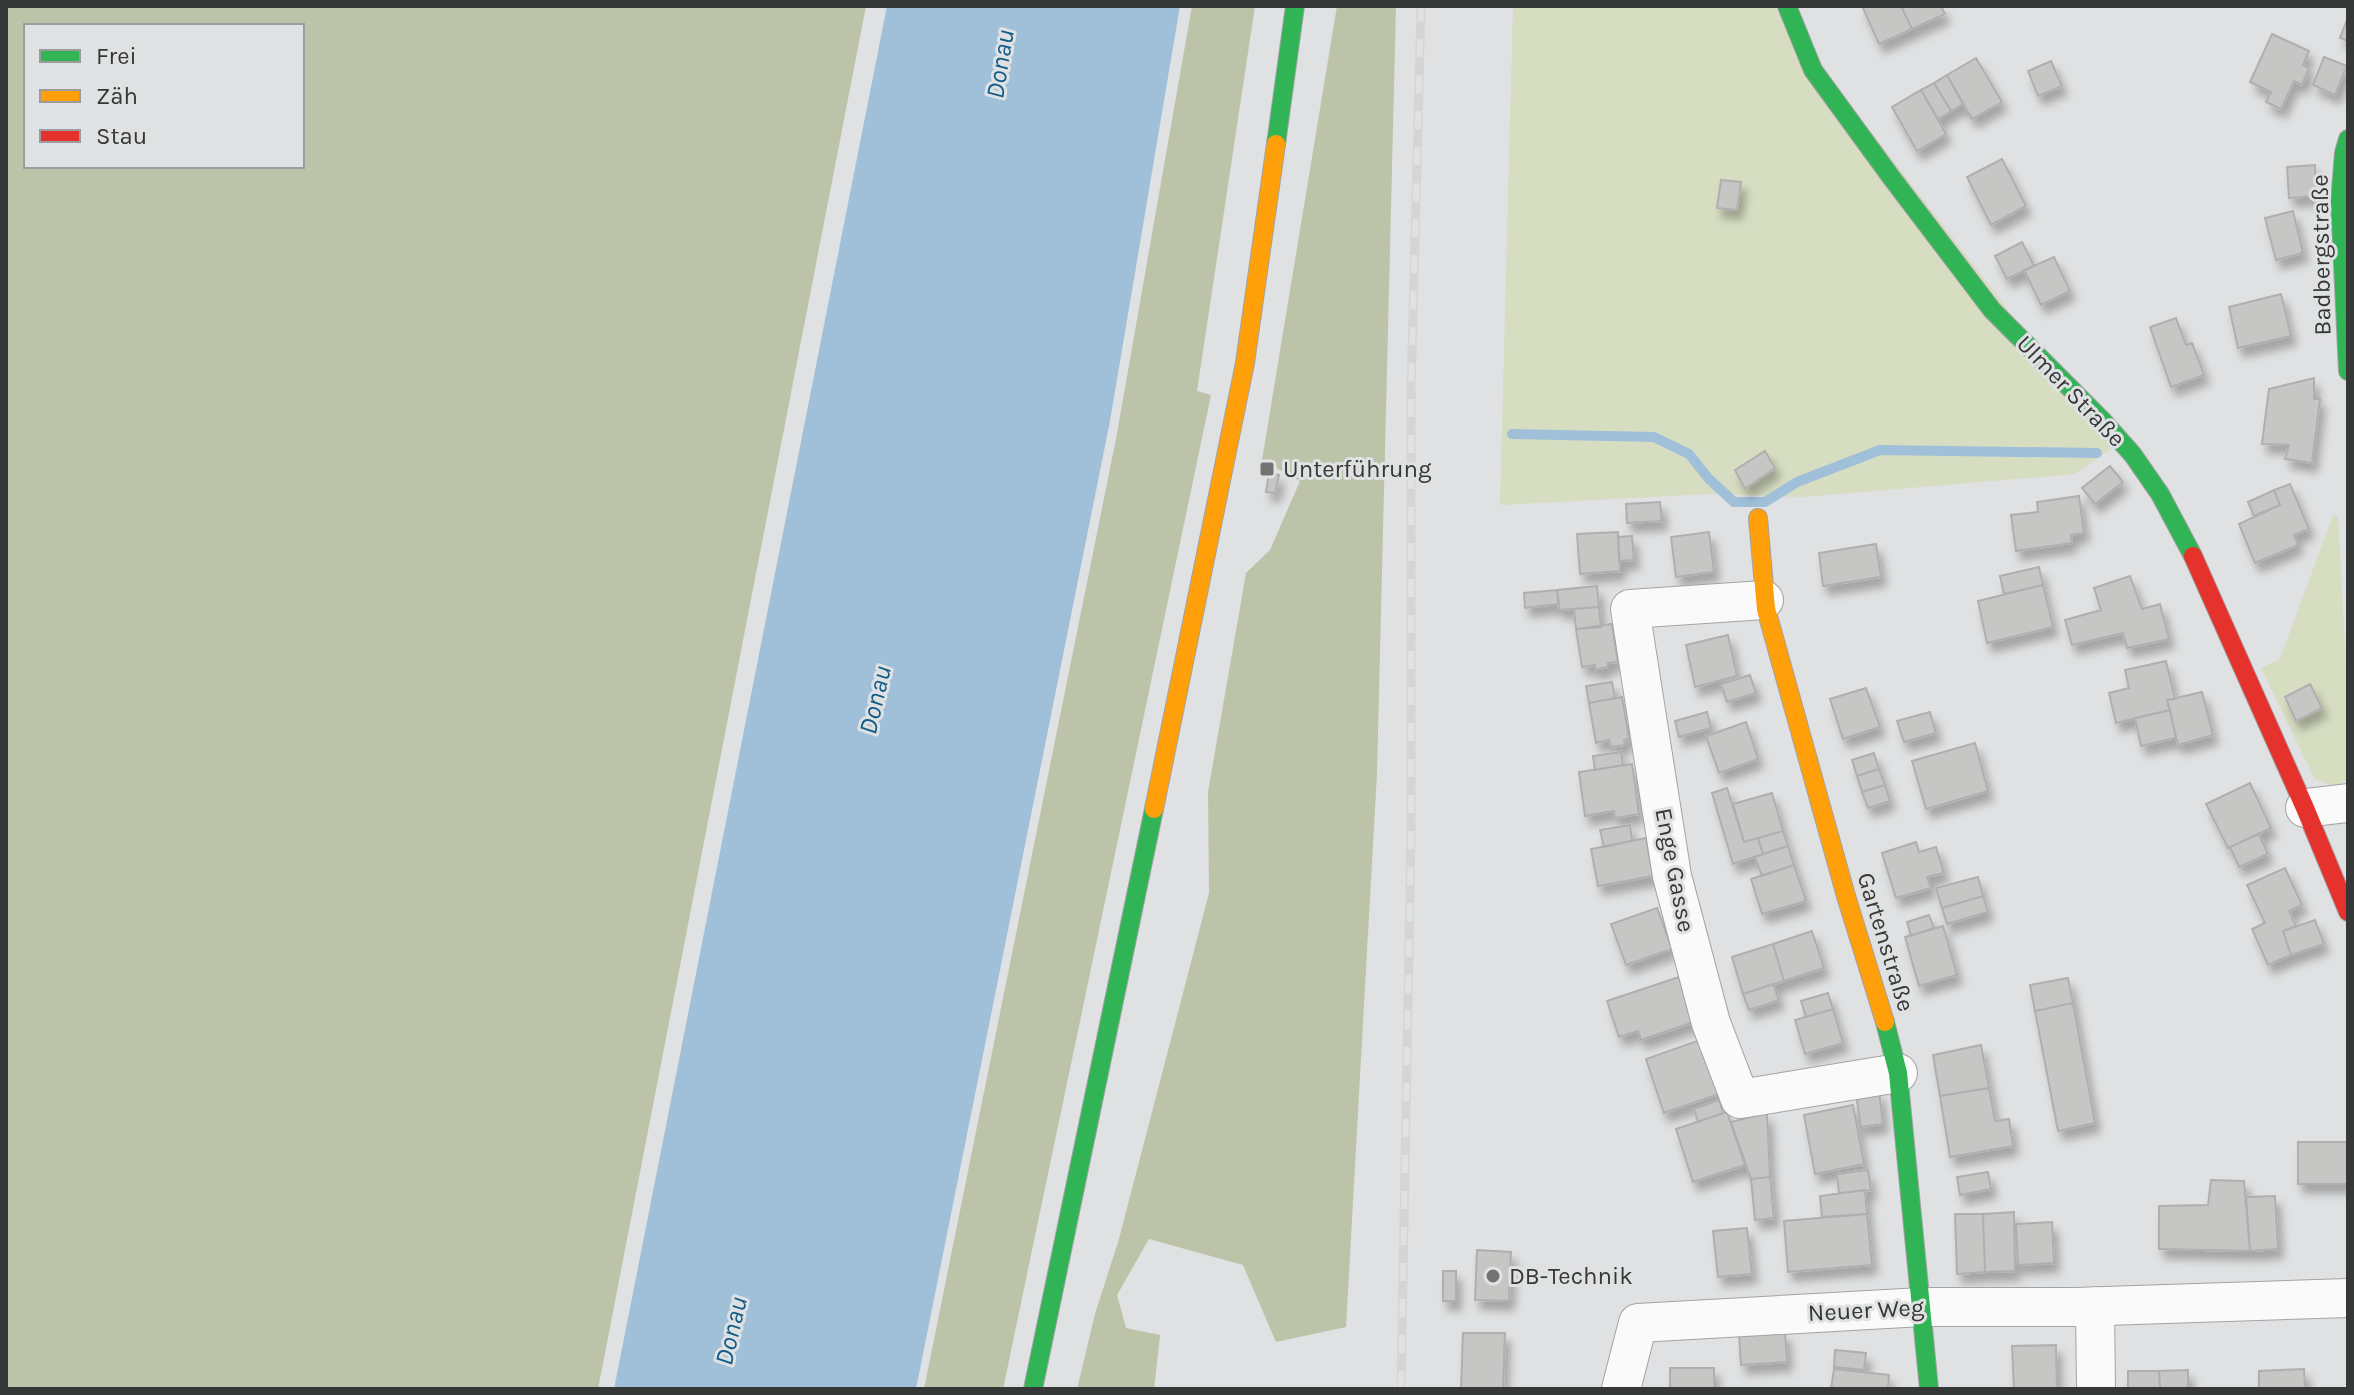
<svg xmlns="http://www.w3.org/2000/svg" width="2354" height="1395" viewBox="0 0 2354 1395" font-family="Karla,sans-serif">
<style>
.green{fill:#d6ddc1}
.forest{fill:#bcc3a8;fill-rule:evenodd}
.water{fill:#a0c0d9}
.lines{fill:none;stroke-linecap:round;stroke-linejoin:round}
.stream{stroke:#a0c0d9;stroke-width:10}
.building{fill:#c6c6c5;stroke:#afafaf;stroke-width:2;filter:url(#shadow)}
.street-casing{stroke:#a2a3a4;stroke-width:40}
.fast-casing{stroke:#a2a3a4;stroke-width:20}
.slow-casing{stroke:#a2a3a4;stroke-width:20}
.jam-casing{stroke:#a2a3a4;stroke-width:20}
.street{stroke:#fafafb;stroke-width:38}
.fast{stroke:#30b455;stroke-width:18}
.slow{stroke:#ff9f0a;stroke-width:18}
.jam{stroke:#e5322d;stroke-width:18}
.rail-casing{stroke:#d5d5d5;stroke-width:9}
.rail{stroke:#dfe1e3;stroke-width:6;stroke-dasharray:18;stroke-linecap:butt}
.poi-dot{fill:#727273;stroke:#dfe1e3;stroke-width:3}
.labels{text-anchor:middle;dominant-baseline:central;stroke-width:6;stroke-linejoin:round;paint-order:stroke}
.street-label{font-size:24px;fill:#363737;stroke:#dfe1e3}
.poi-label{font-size:24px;fill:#363737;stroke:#dfe1e3;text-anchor:start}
.water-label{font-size:26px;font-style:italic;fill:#105d8a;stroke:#dfe1e3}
</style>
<defs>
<filter id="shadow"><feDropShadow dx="5" dy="9" stdDeviation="4" flood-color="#0004"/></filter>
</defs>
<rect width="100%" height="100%" fill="#e0e1e2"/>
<path class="green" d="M1513,6H1774L2114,447L2075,474L1803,497L1709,494L1500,505Z
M2333,515L2338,517L2348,701V777L2340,785H2329L2315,779L2261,668L2280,659Z"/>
<path class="forest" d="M6,6H866L598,1389H6ZM26,26H302V166H26Z
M1192,6H1255L1197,391L1211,395L1003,1389H924L1116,439Z
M1337,6H1396L1377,773L1346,1327L1276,1342L1243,1265L1149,1239L1117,1295L1126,1328L1160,1335L1154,1389H1077L1095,1314L1119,1239L1209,893L1208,792L1246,573L1270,550L1300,481L1262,460Z"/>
<path class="water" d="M887,6H1180L1110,421L916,1389H614Z"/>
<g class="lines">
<path class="stream" d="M1512,434L1654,437L1689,454L1709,479L1734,502H1765L1797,482L1880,450L2097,453"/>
</g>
<path class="building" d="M1862,6H1901L1912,29L1879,44Z
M1901,6H1941L1945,14L1912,29Z
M2348,17V41L2340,38Z
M2272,34L2309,51L2303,65L2309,68L2302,85L2294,81L2281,109L2266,102L2271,92L2250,82Z
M2324,57L2347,66L2335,95L2313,85Z
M1976,58L2002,102L1972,119L1947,75Z
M2051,61L2062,86L2038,96L2028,71Z
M1947,75L1963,104L1951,111L1934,83Z
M1934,83L1951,111L1938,119L1921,90Z
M1921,90L1946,134L1917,151L1892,107Z
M2002,159L2026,206L1991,225L1967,177Z
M2315,165L2316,196L2289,198L2287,167Z
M1721,180L1741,182L1737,210L1717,208Z
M2293,211L2303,253L2276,260L2265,218Z
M2022,242L2034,266L2007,279L1995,256Z
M2054,257L2070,291L2041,305L2024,270Z
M2281,294L2291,336L2238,348L2229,307Z
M2176,318L2186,345L2192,343L2204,375L2171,387L2150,327Z
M2314,378V399H2320L2312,463L2285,459L2289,445L2262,444L2269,389Z
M1765,451L1775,468L1745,489L1735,470Z
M2110,466L2123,482L2095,504L2082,488Z
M1269,473L1279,475L1275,493L1266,492Z
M2290,484L2309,529L2294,535L2298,545L2255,563L2239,524L2280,505L2274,490Z
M2274,490L2280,505L2254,516L2248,502Z
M2079,496L2084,533L2071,535L2072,543L2016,551L2011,515L2038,512L2037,502Z
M1660,502L1662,521L1627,523L1626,504Z
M1618,532L1620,571L1580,574L1577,534Z
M1709,532L1714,572L1676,577L1671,537Z
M1632,536L1634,560L1619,561L1618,537Z
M1876,544L1881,577L1823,586L1819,553Z
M2039,567L2043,585L2004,594L2000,576Z
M2130,576L2142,609L2160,604L2169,639L2127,648L2123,633L2072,645L2065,620L2101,610L2094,588Z
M2043,585L2053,627L1987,643L1978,601Z
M1597,586L1599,607L1559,610L1557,590Z
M1557,590L1559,604L1525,608L1524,593Z
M1599,607L1601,627L1576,629L1574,609Z
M1612,624L1618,662L1608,663V667L1595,670V665L1582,667L1576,629Z
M1728,635L1737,676L1695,687L1686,645Z
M2166,661L2175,699L2167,700L2170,710L2116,723L2109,693L2129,688L2125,670Z
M1750,675L1756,693L1727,702L1721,684Z
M1612,682L1615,698L1589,703L1586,686Z
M2310,684L2322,708L2296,721L2285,697Z
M1866,688L1880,727L1843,739L1830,699Z
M2202,692L2213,735L2178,745L2167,700Z
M1622,697L1629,739L1624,740L1625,745L1611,747L1609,740L1596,743L1589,703Z
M2170,710L2176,738L2141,746L2135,718Z
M1707,712L1711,728L1679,737L1675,721Z
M1930,712L1936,733L1904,742L1897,721Z
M1746,722L1758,759L1719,773L1706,736Z
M1975,743L1988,791L1926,809L1912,761Z
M1621,752L1623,765L1595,770L1593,756Z
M1874,753L1879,769L1857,776L1852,760Z
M1632,764L1639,814L1615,818L1614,811L1585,816L1579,772Z
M1879,769L1885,785L1862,792L1857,776Z
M2250,783L2271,828L2228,848L2206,804Z
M1885,785L1890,801L1868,808L1862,792Z
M1727,788L1744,842L1758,838L1763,854L1733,864L1712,793Z
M1772,793L1783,831L1744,842L1733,804Z
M1630,825L1632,841L1604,847L1600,830Z
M1783,831L1788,846L1763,854L1758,838Z
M2259,834L2268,854L2239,867L2230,847Z
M1646,838L1653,876L1598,886L1591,849Z
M1916,842L1919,852L1936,847L1944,873L1927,877L1931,888L1896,898L1882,853Z
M1788,846L1794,865L1762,876L1755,857Z
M1794,865L1806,901L1762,914L1751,879Z
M2285,868L2302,905L2289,911L2296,926L2283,931L2291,955L2268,965L2252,929L2265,923L2247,885Z
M1978,877L1983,896L1942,908L1936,888Z
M1983,896L1988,912L1947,924L1942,908Z
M1657,908L1672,949L1626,965L1611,924Z
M1929,915L1934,928L1911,936L1907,922Z
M2315,920L2324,944L2291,955L2283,931Z
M1943,926L1957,975L1919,986L1905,937Z
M1812,931L1824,968L1784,981L1773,944Z
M1773,944L1784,981L1743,994L1732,957Z
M1679,977L1694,1022L1641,1040L1638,1031L1619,1037L1607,1001Z
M2068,978L2073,1003L2035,1011L2030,985Z
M1773,984L1779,1000L1749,1010L1743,994Z
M1828,993L1833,1009L1806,1017L1801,1001Z
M2073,1003L2095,1123L2058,1131L2035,1011Z
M1833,1009L1843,1043L1805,1054L1795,1020Z
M1700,1040L1719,1094L1664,1113L1646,1059Z
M1981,1045L1989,1088L1940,1096L1933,1055Z
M1989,1088L1995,1121L2009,1119L2013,1146L1950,1157L1940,1096Z
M1879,1091L1883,1124L1861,1127L1856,1094Z
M1719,1100L1723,1113L1698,1122L1694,1109Z
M1853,1105L1864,1164L1815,1174L1804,1115Z
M1727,1112L1745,1165L1693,1182L1676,1129Z
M1767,1113L1770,1177L1751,1179L1731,1122Z
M2298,1142H2348V1184H2298Z
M1868,1170L1871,1190L1839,1193L1837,1174Z
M1988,1172L1991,1189L1960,1195L1957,1177Z
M1770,1177L1774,1218L1755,1220L1751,1179Z
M2211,1180L2244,1181L2250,1251L2159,1249V1206L2208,1205Z
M1865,1190L1867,1214L1822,1217L1820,1196Z
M2275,1196L2278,1249L2250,1251L2246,1197Z
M2014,1212L2015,1271L1985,1272L1983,1214Z
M1867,1214L1872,1265L1788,1272L1784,1221Z
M1955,1214H1983L1985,1272L1957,1274Z
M2052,1222L2054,1263L2018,1265L2016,1224Z
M1747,1228L1752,1274L1718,1277L1713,1231Z
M1477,1250L1511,1252L1509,1301L1475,1300Z
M1443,1271H1456V1301H1443Z
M1785,1332L1787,1362L1741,1365L1739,1335Z
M1463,1333H1505L1503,1389H1461Z
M2056,1345L2057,1389H2014L2012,1346Z
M1835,1350L1866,1353L1864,1370L1834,1367Z
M1670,1368H1714V1389H1670Z
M1834,1369L1889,1375L1888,1389H1831Z
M2304,1369L2305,1389H2259V1371Z
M2188,1370V1389H2160L2159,1371Z
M2128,1371H2159L2160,1389H2128Z"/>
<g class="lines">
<defs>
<path id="street" d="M1764,600L1630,609L1672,876L1711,1023L1740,1099L1898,1073
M2305,808L2348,803
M2095,1306L2096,1389
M1621,1389L1638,1323L1922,1307H2075L2348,1298"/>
<path id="fast" d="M1787,6L1813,70L1891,177L1992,310L2102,420L2133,455L2160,494L2193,556
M2348,139L2344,153L2340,202L2348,371
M1276,144L1295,6
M1885,1022L1898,1073L1929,1389
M1033,1389L1154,809"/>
<path id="slow" d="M1758,518L1766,609L1846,896L1885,1022
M1154,809L1245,363L1276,144"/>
<path id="jam" d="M2193,556L2305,808L2348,912"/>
</defs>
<use href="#street" class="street-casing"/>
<use href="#fast" class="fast-casing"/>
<use href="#slow" class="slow-casing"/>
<use href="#jam" class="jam-casing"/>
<use href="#street" class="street"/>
<use href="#fast" class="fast"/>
<use href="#slow" class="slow"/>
<use href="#jam" class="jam"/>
<defs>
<path id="rail" d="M1401,1389L1411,833V393L1421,6"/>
</defs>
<use href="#rail" class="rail-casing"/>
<use href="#rail" class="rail"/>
</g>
<g class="poi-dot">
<rect x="1259" y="461" width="16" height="16" rx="4"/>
<circle cx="1493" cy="1276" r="8"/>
</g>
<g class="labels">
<g class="street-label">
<text transform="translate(2321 255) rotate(-91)">Badbergstraße</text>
<text transform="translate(2071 391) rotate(46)">Ulmer Straße</text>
<text transform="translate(1675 870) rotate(79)">Enge Gasse</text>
<text transform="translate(1886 942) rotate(73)">Gartenstraße</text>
<text transform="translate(1866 1310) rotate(-3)">Neuer Weg</text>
</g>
<g class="poi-label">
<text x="1283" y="469">Unterführung</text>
<text x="1509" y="1276">DB-Technik</text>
</g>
<g class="water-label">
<text transform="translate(1000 64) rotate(-81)">Donau</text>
<text transform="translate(875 700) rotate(-77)">Donau</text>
<text transform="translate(731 1331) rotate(-77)">Donau</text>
</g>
</g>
<rect width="2354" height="1395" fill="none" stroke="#363737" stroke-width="16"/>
<rect x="24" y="24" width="280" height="144" fill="#dfe1e3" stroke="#9b9d9e" stroke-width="2"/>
<rect x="40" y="50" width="40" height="12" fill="#30b455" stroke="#9b9d9e" stroke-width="2"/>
<text x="96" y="64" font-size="24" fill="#363737">Frei</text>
<rect x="40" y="90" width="40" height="12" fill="#ff9f0a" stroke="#9b9d9e" stroke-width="2"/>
<text x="96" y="104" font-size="24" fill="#363737">Zäh</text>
<rect x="40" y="130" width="40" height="12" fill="#e5322d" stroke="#9b9d9e" stroke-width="2"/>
<text x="96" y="144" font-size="24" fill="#363737">Stau</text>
</svg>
